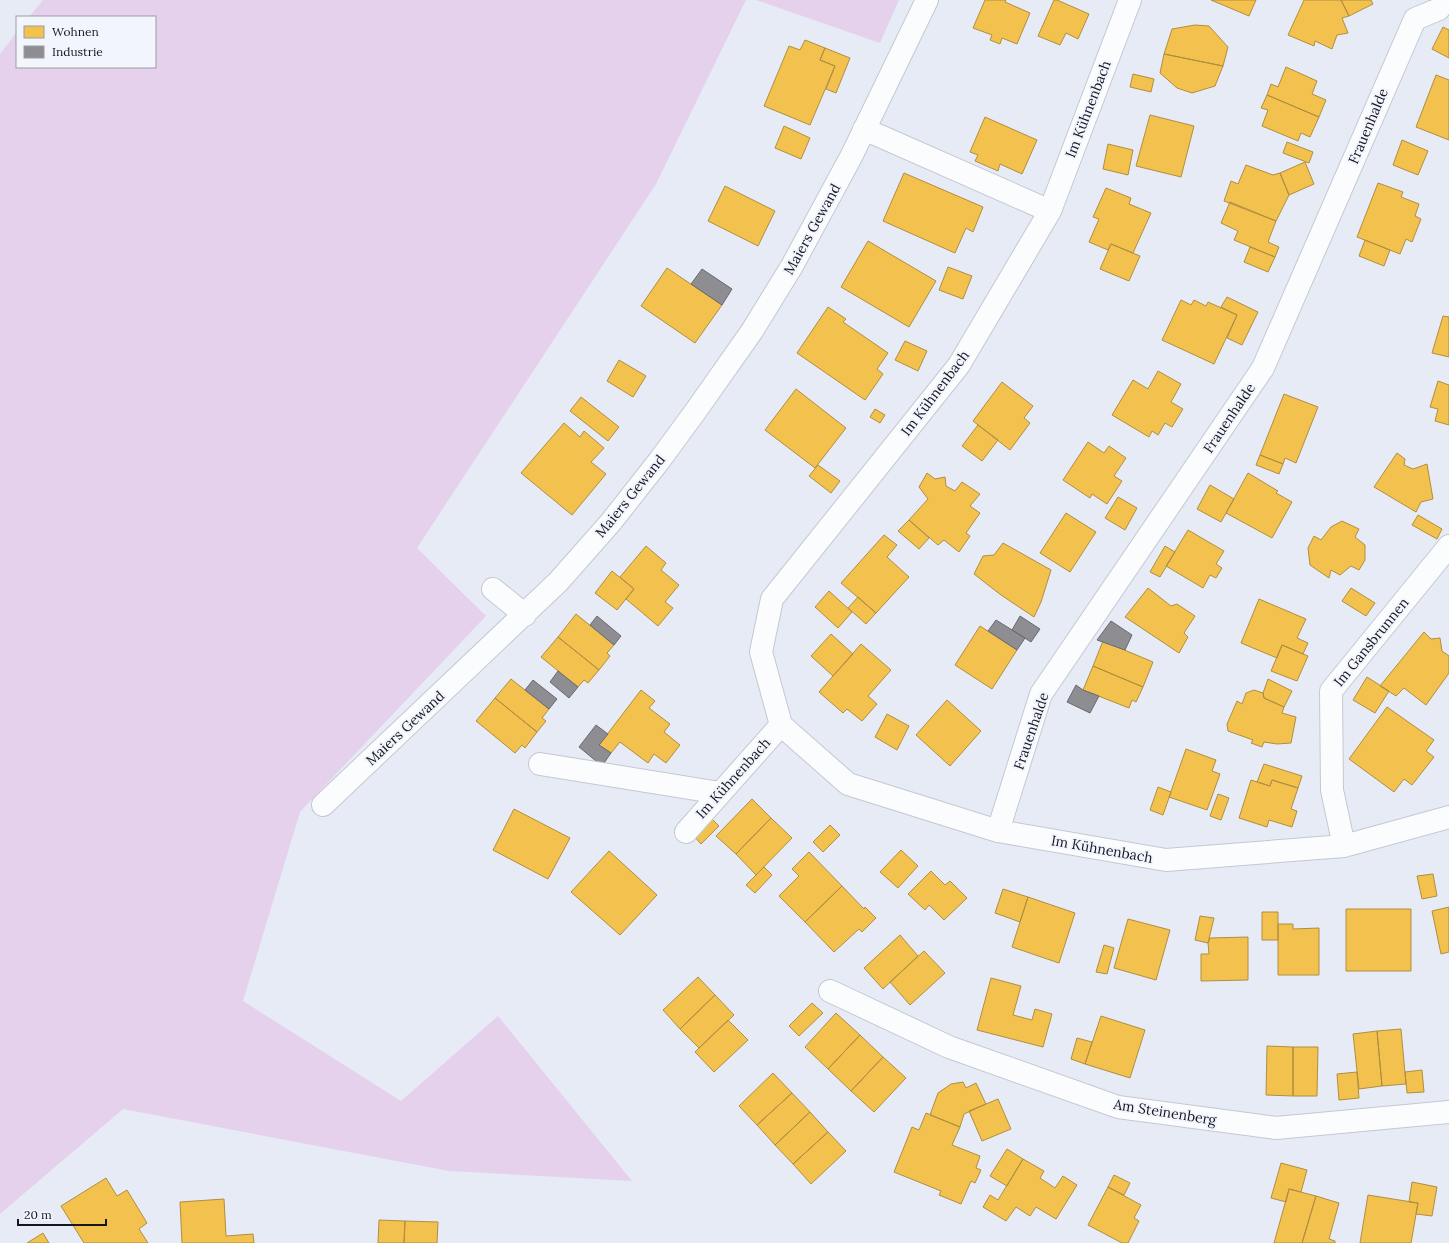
<svg xmlns="http://www.w3.org/2000/svg" width="1449" height="1243" viewBox="0 0 1449 1243" font-family="Lora,serif">
<style>
.green{fill:#e5d1ec}
.homes{fill:#f2c14e;stroke:#b08e41}
.industry{fill:#8d8d92;stroke:#696a71}
.lines{fill:none;stroke-linecap:round;stroke-linejoin:round}
.minor-casing{stroke:#c4c8d3;stroke-width:24}
.minor{stroke:#fbfcfe;stroke-width:22}
.labels{text-anchor:middle;dominant-baseline:central;stroke-width:4;stroke-linejoin:round;paint-order:stroke}
.street-label{font-size:14px;fill:#151824;stroke:#f3f5fc}
</style>
<rect width="100%" height="100%" fill="#e7ebf6"/>
<path class="green" d="M43,0H746L656,184L417,548L486,616L300,812L243,1001L401,1101L498,1016L632,1181L449,1171L123,1109L0,1214V54L17,32V67H155V17H29Z
M756,0H899L880,43Z"/>
<path class="homes" d="M985,0H1006L1005,2L1030,13L1017,44L1002,38L1000,44L990,40L992,35L973,28Z
M1054,0H1057L1089,14L1078,39L1066,33L1060,45L1038,36Z
M1211,0H1256L1249,16Z
M1304,0H1341L1349,16L1342,18L1348,33L1337,35L1332,49L1315,41L1314,46L1288,35Z
M1341,0H1371L1373,4L1349,16Z
M1195,25L1209,26L1228,47L1223,66L1164,54L1172,29Z
M1443,27L1449,30V58L1432,49Z
M805,40L825,48L820,60L835,66L810,125L764,106L789,46L800,50Z
M825,48L850,58L836,93L826,89L835,66L820,60Z
M1164,54L1223,66L1215,86L1192,93L1177,88L1160,73Z
M1286,67L1317,81L1312,94L1326,100L1319,117L1267,95L1271,84L1278,87Z
M1133,74L1154,79L1151,92L1130,87Z
M1436,75L1449,80V140L1416,127Z
M1267,95L1319,117L1310,137L1301,133L1298,141L1262,126L1268,110L1261,108Z
M1150,115L1194,126L1181,177L1136,166Z
M985,117L1037,140L1022,174L1000,164L998,171L975,161L978,155L970,152Z
M784,126L810,138L801,159L775,148Z
M1402,140L1428,151L1418,175L1393,165Z
M1287,142L1313,152L1309,163L1283,153Z
M1108,144L1133,150L1128,175L1103,169Z
M1305,162L1314,184L1289,195L1280,173Z
M1246,165L1273,175L1280,173L1289,195L1276,221L1224,201L1231,181L1238,184Z
M904,173L983,207L973,232L966,228L955,253L883,221Z
M1378,183L1403,192L1401,197L1419,204L1415,216L1421,219L1412,242L1406,239L1400,254L1357,237Z
M725,186L775,211L758,246L708,221Z
M1106,188L1131,198L1129,204L1151,213L1133,253L1111,244L1108,250L1089,242L1099,219L1093,217Z
M1230,202L1276,221L1268,242L1279,247L1275,257L1234,240L1238,231L1221,223Z
M1365,240L1390,250L1384,266L1359,256Z
M868,241L936,281L909,327L841,287Z
M1111,244L1140,256L1129,281L1100,269Z
M1250,247L1275,257L1268,272L1244,262Z
M948,267L972,276L963,299L939,290Z
M667,268L722,305L695,343L641,306Z
M1227,297L1258,312L1242,345L1227,338L1237,315L1221,307Z
M1181,300L1191,305L1194,300L1206,306L1208,302L1237,315L1214,364L1162,340Z
M828,307L846,319L843,322L888,353L877,369L883,374L865,400L797,353Z
M1443,316L1449,317V357L1432,353Z
M905,341L927,351L918,371L895,360Z
M619,360L646,376L633,397L607,381Z
M1158,371L1181,384L1171,402L1183,409L1172,427L1165,423L1158,435L1152,431L1149,437L1112,415L1133,380L1148,389Z
M1438,381L1449,385V425L1435,421L1438,409L1430,407Z
M1002,382L1033,406L1024,418L1030,423L1010,450L973,421Z
M796,389L846,428L815,468L765,430Z
M1284,394L1318,407L1296,463L1285,458L1283,464L1260,455Z
M581,397L619,427L608,441L570,411Z
M875,409L885,415L880,423L870,417Z
M564,423L580,437L584,431L604,448L591,462L606,474L572,515L521,473Z
M978,425L998,440L982,461L962,446Z
M1088,442L1104,453L1109,446L1126,458L1114,476L1122,481L1107,504L1092,494L1090,498L1063,480Z
M1397,453L1405,459L1404,465L1413,469L1427,464L1433,499L1421,502L1416,512L1374,487Z
M1260,455L1283,464L1279,474L1256,465Z
M818,465L840,481L831,493L809,476Z
M927,473L935,479L945,477L946,486L955,491L962,482L980,494L970,506L980,513L966,533L970,536L959,552L944,540L938,545L909,520L928,499L919,487Z
M1248,473L1278,491L1276,493L1292,502L1272,538L1226,513Z
M1210,485L1234,499L1221,522L1197,509Z
M1118,497L1137,508L1125,530L1105,518Z
M1066,513L1096,532L1070,572L1040,553Z
M1418,515L1442,529L1437,539L1412,525Z
M909,520L929,538L919,549L898,531Z
M1342,521L1359,529L1355,537L1365,545V560L1359,570L1351,566L1340,575L1331,570L1329,578L1310,565L1308,548L1314,536L1321,540L1331,527Z
M1188,530L1224,551L1216,564L1222,568L1216,578L1210,575L1203,588L1166,566Z
M884,535L897,545L887,557L909,577L876,613L841,583Z
M1003,543L1051,570L1041,602L1034,617L1001,595L974,574L983,556L994,555Z
M646,546L666,563L661,570L679,585L665,602L673,608L658,626L626,599L634,589L620,577Z
M1165,546L1175,552L1160,577L1150,572Z
M612,571L634,589L617,610L595,593Z
M1148,588L1171,606L1177,604L1195,616L1184,633L1188,637L1179,653L1125,617Z
M1351,588L1375,603L1366,616L1342,601Z
M829,591L852,612L838,628L815,607Z
M858,597L876,613L866,624L848,608Z
M1259,599L1306,619L1297,638L1308,643L1303,654L1282,645L1277,658L1241,643Z
M576,614L614,645L607,653L610,656L599,670L558,637Z
M980,626L1017,650L992,689L955,665Z
M1424,632L1431,639L1440,638L1442,651L1449,656V673L1426,705L1404,688L1396,696L1380,686Z
M831,634L853,654L833,676L811,656Z
M558,637L599,670L588,683L584,680L578,687L541,657Z
M1103,641L1153,662L1143,687L1093,666Z
M861,644L891,670L868,696L877,704L862,721L847,709L843,713L819,692Z
M1282,645L1308,656L1297,681L1271,671Z
M1093,666L1143,687L1136,702L1132,700L1129,708L1083,690Z
M1367,677L1389,691L1375,713L1353,700Z
M511,679L549,709L542,718L546,721L537,732L495,698Z
M1268,679L1292,691L1284,707L1264,698L1263,693Z
M641,690L655,701L649,708L670,724L664,732L680,745L666,763L654,754L648,763L620,742L611,753L599,745Z
M1254,690L1263,693L1264,698L1284,707L1282,713L1296,717L1291,743L1277,744L1264,742L1262,747L1251,743L1253,740L1228,731L1227,724L1237,701L1242,704L1246,693Z
M495,698L537,732L525,748L522,745L515,753L476,721Z
M947,700L981,731L950,766L916,735Z
M1387,707L1434,740L1426,751L1434,757L1412,785L1404,779L1394,792L1349,759Z
M887,714L909,726L897,750L875,737Z
M1186,749L1216,760L1212,771L1220,774L1207,810L1169,797Z
M1264,764L1302,776L1298,788L1272,780L1270,786L1257,782Z
M1251,780L1270,786L1272,780L1298,788L1291,809L1297,811L1292,827L1269,820L1267,827L1239,818Z
M1158,787L1171,792L1163,815L1150,810Z
M1218,794L1229,798L1221,820L1210,816Z
M752,799L771,818L736,854L716,836Z
M514,809L570,838L548,879L493,850Z
M711,818L719,826L701,844L694,836Z
M771,818L792,838L756,875L736,854Z
M830,825L840,835L823,852L813,842Z
M901,850L918,866L898,888L880,872Z
M609,851L657,895L620,935L571,892Z
M809,852L842,886L805,922L779,896L799,876L792,869Z
M764,867L772,875L755,893L746,885Z
M931,871L945,885L950,881L967,898L944,920L929,905L925,910L908,894Z
M1433,874L1437,896L1422,899L1417,876Z
M842,886L864,909L865,907L876,918L862,932L859,929L834,952L805,922Z
M1003,889L1028,897L1020,922L995,913Z
M1028,897L1075,913L1059,963L1012,947Z
M1449,907V952L1441,954L1432,911Z
M1346,909H1411V971H1346Z
M1262,912H1278V940H1262Z
M1200,916L1214,918L1208,943L1195,940Z
M1128,919L1170,930L1156,980L1114,968Z
M1278,924H1293V929L1319,928V975H1278Z
M900,935L918,956L883,989L864,968Z
M1248,937V980L1201,981V954H1209L1208,943L1210,938Z
M1104,945L1114,948L1107,974L1096,972Z
M924,951L945,973L910,1005L890,982Z
M698,977L715,995L680,1029L663,1010Z
M991,978L1021,986L1013,1015L1032,1020L1035,1009L1052,1014L1043,1047L977,1030Z
M715,995L734,1015L699,1048L680,1029Z
M812,1003L823,1013L799,1036L789,1026Z
M836,1013L860,1035L828,1069L805,1047Z
M1101,1016L1145,1030L1130,1078L1085,1064Z
M728,1020L748,1040L714,1072L695,1052Z
M1401,1029L1406,1084L1382,1086L1377,1031Z
M1377,1031L1382,1086L1359,1089L1353,1034Z
M860,1035L883,1057L851,1091L828,1069Z
M1077,1038L1092,1042L1085,1064L1071,1059Z
M1267,1046L1293,1047V1096L1266,1095Z
M1293,1047H1318L1317,1096H1293Z
M883,1057L906,1078L874,1112L851,1091Z
M1422,1070L1424,1092L1407,1093L1405,1072Z
M1357,1072L1359,1098L1339,1100L1337,1074Z
M773,1073L792,1093L757,1125L739,1106Z
M963,1082L966,1088L976,1083L986,1104L964,1114L960,1127L930,1115L938,1093L951,1084Z
M792,1093L810,1112L775,1145L757,1125Z
M998,1099L1011,1129L982,1141L969,1111Z
M810,1112L828,1132L793,1164L775,1145Z
M926,1113L960,1127L952,1145L980,1156L976,1168L981,1170L975,1183L971,1181L961,1204L939,1195L941,1191L894,1172L912,1127L919,1130Z
M828,1132L846,1151L811,1184L793,1164Z
M1007,1149L1023,1159L1007,1186L990,1176Z
M1023,1159L1044,1171L1040,1178L1055,1188L1063,1176L1077,1185L1056,1219L1036,1207L1030,1216L1016,1207L1006,1221L983,1207L990,1195L998,1200Z
M1281,1163L1307,1170L1301,1192L1289,1189L1286,1202L1271,1198Z
M1114,1175L1130,1183L1124,1195L1108,1187Z
M106,1178L117,1196L127,1190L147,1223L139,1229L148,1243H84L61,1206Z
M1412,1182L1437,1187L1432,1216L1416,1214L1418,1203L1409,1202Z
M1108,1187L1141,1205L1134,1218L1139,1221L1128,1243H1122L1088,1225Z
M1289,1189L1316,1196L1302,1243H1274Z
M1368,1195L1418,1203L1411,1243H1360Z
M1316,1196L1339,1203L1329,1239L1335,1241V1243H1302Z
M224,1199L226,1236L253,1234L254,1243H182L180,1202Z
M379,1220L405,1221L404,1243H378Z
M405,1221L438,1222L437,1243H404Z
M43,1233L49,1243H27Z"/>
<path class="industry" d="M702,269L732,289L722,305L691,284Z
M597,616L621,636L614,645L590,625Z
M1020,616L1040,629L1031,642L1012,630Z
M996,620L1025,638L1017,650L988,631Z
M1111,621L1132,635L1125,650L1097,640Z
M558,671L578,687L569,698L550,682Z
M533,680L557,699L549,709L525,690Z
M1076,685L1083,690L1099,696L1090,713L1067,702Z
M596,725L608,734L599,745L611,753L602,766L579,747Z"/>
<g class="lines">
<defs>
<path id="minor" d="M1130,0L1050,211L959,365L772,599L761,652L781,725L848,784L998,831L1166,860L1344,846L1449,817
M864,129L1050,211
M493,589L525,615
M540,764L720,793
M323,805L558,582L611,522L659,461L695,412L752,331L792,266L852,155L927,0
M998,831L1041,694L1263,368L1415,19L1439,9L1444,0
M686,832L781,725
M1344,846L1332,790L1331,691L1449,546
M830,991L949,1047L1118,1107L1276,1128L1449,1112"/>
</defs>
<use href="#minor" class="minor-casing"/>
<use href="#minor" class="minor"/>
</g>
<g class="labels">
<g class="street-label">
<text transform="translate(1088 109) rotate(-69)">Im Kühnenbach</text>
<text transform="translate(1368 126) rotate(-67)">Frauenhalde</text>
<text transform="translate(812 229) rotate(-61)">Maiers Gewand</text>
<text transform="translate(935 393) rotate(-53)">Im Kühnenbach</text>
<text transform="translate(1229 418) rotate(-56)">Frauenhalde</text>
<text transform="translate(630 496) rotate(-51)">Maiers Gewand</text>
<text transform="translate(1371 642) rotate(-51)">Im Gansbrunnen</text>
<text transform="translate(405 728) rotate(-43)">Maiers Gewand</text>
<text transform="translate(1031 731) rotate(-71)">Frauenhalde</text>
<text transform="translate(733 778) rotate(-48)">Im Kühnenbach</text>
<text transform="translate(1102 849) rotate(10)">Im Kühnenbach</text>
<text transform="translate(1165 1112) rotate(9)">Am Steinenberg</text>
</g>
</g>
<rect x="16" y="16" width="140" height="52" fill="#f3f5fc" stroke="#9a9da6"/>
<rect x="24" y="26" width="20" height="12" fill="#f2c14e" stroke="#9a9da6"/>
<text x="52" y="36" font-size="12" fill="#151824">Wohnen</text>
<rect x="24" y="46" width="20" height="12" fill="#8d8d92" stroke="#9a9da6"/>
<text x="52" y="56" font-size="12" fill="#151824">Industrie</text>
<path d="M18 1219v6h88v-6" fill="none" stroke="#151824" stroke-width="2"/>
<text x="24" y="1219" font-size="12" fill="#151824" stroke="#f3f5fc" stroke-width="3" paint-order="stroke">20 m</text>
</svg>
